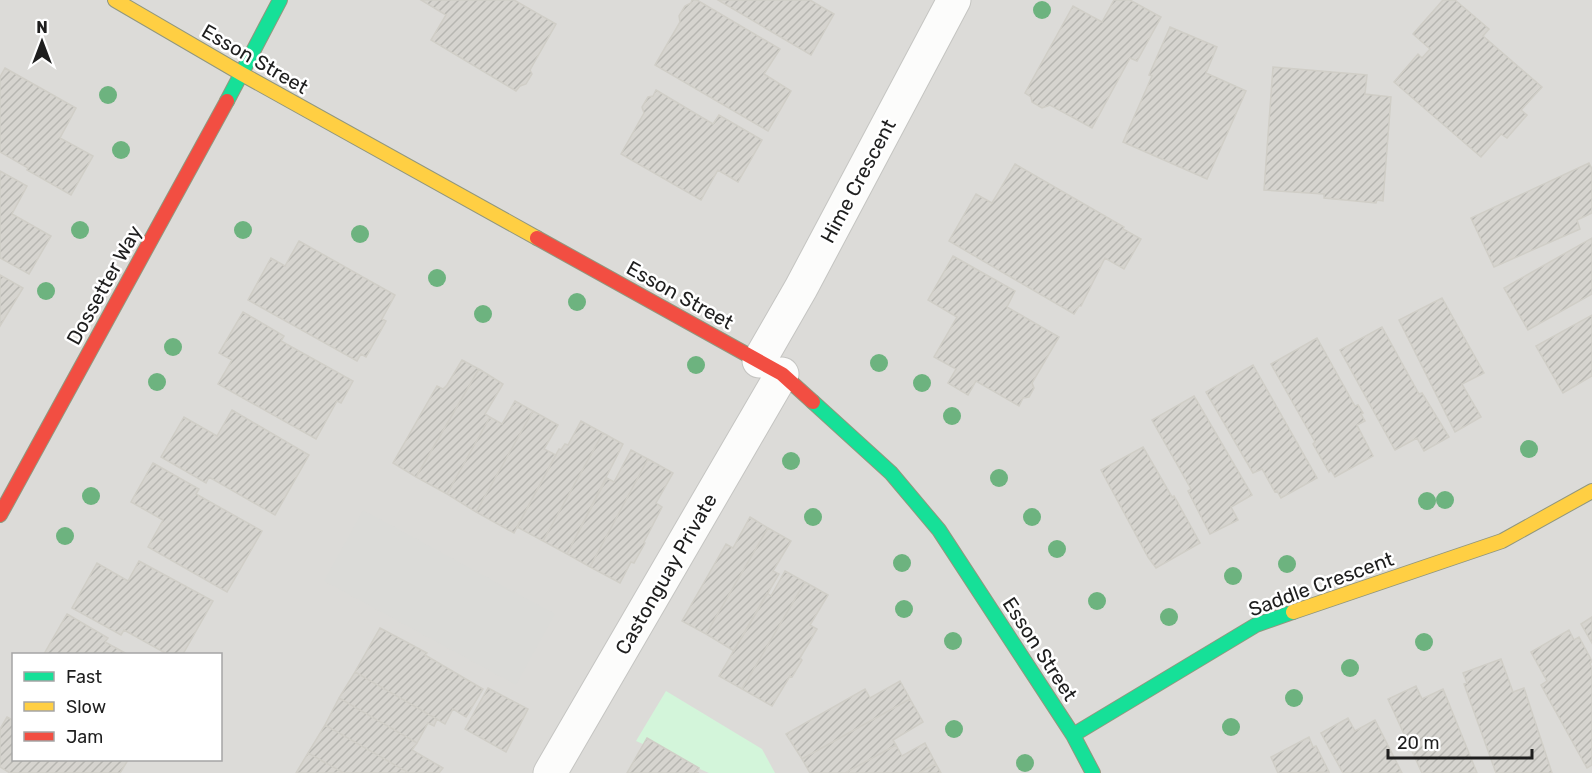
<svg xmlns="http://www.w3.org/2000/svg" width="1592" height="773" viewBox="0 0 1592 773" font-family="Rubik,sans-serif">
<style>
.residential{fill:#dcdbd8;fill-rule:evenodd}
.park{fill:#d3f5da}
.parking{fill:#dbdbd8}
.building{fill:url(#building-hatch);stroke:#d0cec7;stroke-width:1.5}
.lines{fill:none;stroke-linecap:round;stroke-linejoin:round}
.street-casing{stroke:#c5c5c2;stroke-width:35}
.fast-casing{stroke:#91977e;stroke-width:16}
.slow-casing{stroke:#91977e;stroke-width:16}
.jam-casing{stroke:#91977e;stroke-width:16}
.street{stroke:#fcfcfb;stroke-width:33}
.fast{stroke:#16e098;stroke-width:14}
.slow{stroke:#ffcf43;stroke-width:14}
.jam{stroke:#f24e42;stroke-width:14}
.tree{fill:#6db37f}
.labels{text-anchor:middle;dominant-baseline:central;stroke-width:5;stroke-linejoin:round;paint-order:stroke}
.street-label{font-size:20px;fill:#1e1e1e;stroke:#fff}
</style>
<defs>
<pattern id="building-hatch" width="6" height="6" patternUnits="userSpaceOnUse" patternTransform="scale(1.5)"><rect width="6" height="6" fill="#d6d4cf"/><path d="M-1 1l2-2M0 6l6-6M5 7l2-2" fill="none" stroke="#b7b6b1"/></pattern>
</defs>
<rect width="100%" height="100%" fill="#edece6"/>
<path class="residential" d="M0,0H1592V773H0ZM14,654H220V760H14Z"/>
<path class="park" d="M666,691L762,749L775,773H709L636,741Z"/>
<path class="parking" d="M363,510L555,614L516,685L324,581Z"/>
<path class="building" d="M421,0H514L556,24L530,70L532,74L526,84L520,86L516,91L431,40L446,15Z
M692,0H697L780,49L764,74L791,91L768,131L655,65L680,22L679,16L685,6L691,3Z
M718,0H810L834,14L811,55Z
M1114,0H1130L1161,17L1137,61L1130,58L1092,128L1050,105L1042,108L1032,102L1031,97L1025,93L1073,6L1102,22Z
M1443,0H1455L1489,29L1483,36L1542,87L1521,110L1527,115L1507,138L1501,134L1481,157L1394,82L1418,54L1422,58L1430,49L1413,34Z
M1170,27L1217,47L1206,73L1246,91L1207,179L1123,142L1152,76L1149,75Z
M1273,67L1367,75L1365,94L1391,97L1383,201L1377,200L1376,203L1324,198V194L1264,190Z
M5,68L76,108L60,138L93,156L71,195L27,170L28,168L0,152V77Z
M656,90L713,124L719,115L762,140L738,182L718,170L701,200L621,154L644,113L642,107L648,97L653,96Z
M1589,163L1592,169V213L1577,220L1580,229L1494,267L1471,218Z
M1015,164L1124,227L1123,229L1141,239L1124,269L1105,258L1081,306H1079L1074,314L949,241L976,194L992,203Z
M0,171L27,186L12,214L51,236L29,274L0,258Z
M1592,238V294L1528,330L1504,288Z
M299,241L395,295L382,319L386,321L366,357L361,354L357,361L248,300L271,258L285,266Z
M953,256L1015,291L1007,307L1059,337L1032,383L1034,388L1029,397L1023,398L1019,406L976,381L968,395L948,383L956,369L934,357L957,317L928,300Z
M0,275L23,288L0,326Z
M1442,298L1484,373L1462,384L1481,417L1455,432L1399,320Z
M243,312L284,336L281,341L353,381L341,403L337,401L316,439L218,384L232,360L219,353Z
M1592,315V376L1563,393L1536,346Z
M1382,327L1419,394L1422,393L1449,437L1424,451L1417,438L1395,450L1340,350Z
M1317,338L1355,406L1358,405L1363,413L1361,414L1365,421L1357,425L1373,456L1335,477L1331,470L1329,472L1313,444L1315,442L1271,364Z
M462,360L479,369L416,477L393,463L437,386L443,389L447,385Z
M1253,365L1317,478L1281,498L1277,491L1275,492L1262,469L1253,473L1206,392Z
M479,369L503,384L485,414L490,417L447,494L416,477Z
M1194,396L1252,495L1231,507L1238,520L1210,534L1188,491L1191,489L1152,420Z
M515,401L533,411L476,512L447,494L490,417L502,424Z
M232,410L309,455L275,515L209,477L206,483L161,457L184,417L217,436Z
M533,411L558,425L544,449L556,455L514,533L476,512Z
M581,421L603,433L543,541L517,527L559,449L561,450L565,444L568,445Z
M603,433L623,444L567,554L543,541Z
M1143,447L1172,497L1174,496L1200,543L1156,568L1148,557L1101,470Z
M631,450L648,459L590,567L567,554L607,478L614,482Z
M648,459L673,473L656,503L662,507L644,542L645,543L634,563L631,562L620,583L590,567Z
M153,463L199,489L196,494L262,531L227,592L148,547L163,520L131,502Z
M750,517L768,528L706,634L682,621L726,544L733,548Z
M768,528L791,541L773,571L779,574L734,651L706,634Z
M139,561L213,601L183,654H167L124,630L121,635L72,608L97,563L128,581Z
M785,571L805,582L742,689L719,676L767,593L771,596Z
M805,582L828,595L810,625L817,629L800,658L802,660L792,677L790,676L772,706L742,689Z
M67,614L108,638L105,642L127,654H44Z
M1592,617V643L1581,624Z
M380,628L427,653L425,655L483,689L466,717L453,709L445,724L355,672Z
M1569,630L1574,640L1579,637L1592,661L1590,664L1592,668V765L1587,768L1541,685L1547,681L1531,652Z
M1501,659L1513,692L1524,688L1552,773H1496L1464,684L1467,683L1463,673Z
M355,672L437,719L434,726L428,723L417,743L339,698Z
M900,681L910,699L802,759L786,734L865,689L870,698Z
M1416,686L1422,699L1443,689L1477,773H1422L1388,699Z
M488,688L528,709L506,752L465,729Z
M339,698L417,743L412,750L443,768L439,773H409L325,725Z
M910,699L923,722L893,740L896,745L845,773H810L802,759Z
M7,717L14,721V760H128L120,773H10L0,767V729Z
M1348,718L1355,731L1375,720L1402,773H1343L1321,733Z
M325,725L409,773H344L308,753Z
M1309,737L1313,747L1316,746L1329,772L1278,773L1271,757Z
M647,738L699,768L696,772L699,773H627Z
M925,743L936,764L919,773H845L896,745L902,756Z
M308,753L344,773H296Z
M936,764L941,773H919Z"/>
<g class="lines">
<defs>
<path id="street" d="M759,361L801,288L954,0
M550,773L782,374"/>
<path id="fast" d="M227,101L280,0
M813,402L891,473L939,530L1073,735L1093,773
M1073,735L1256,625L1293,612"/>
<path id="slow" d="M115,0L242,74L537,238
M1293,612L1502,541L1592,491"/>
<path id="jam" d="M537,238L782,374L813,402
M0,515L227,101"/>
</defs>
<use href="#street" class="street-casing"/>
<use href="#fast" class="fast-casing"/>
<use href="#slow" class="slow-casing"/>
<use href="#jam" class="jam-casing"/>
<use href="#street" class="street"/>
<use href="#fast" class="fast"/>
<use href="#slow" class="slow"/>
<use href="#jam" class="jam"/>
</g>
<g class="tree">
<circle cx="1042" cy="10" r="9"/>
<circle cx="108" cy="95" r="9"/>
<circle cx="121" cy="150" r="9"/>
<circle cx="80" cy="230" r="9"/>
<circle cx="243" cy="230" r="9"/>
<circle cx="360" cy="234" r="9"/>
<circle cx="437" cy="278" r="9"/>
<circle cx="46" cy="291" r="9"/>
<circle cx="577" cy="302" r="9"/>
<circle cx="483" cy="314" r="9"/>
<circle cx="173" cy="347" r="9"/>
<circle cx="879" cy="363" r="9"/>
<circle cx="696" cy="365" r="9"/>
<circle cx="157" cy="382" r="9"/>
<circle cx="922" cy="383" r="9"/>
<circle cx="952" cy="416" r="9"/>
<circle cx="1529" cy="449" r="9"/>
<circle cx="791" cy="461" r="9"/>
<circle cx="999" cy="478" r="9"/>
<circle cx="91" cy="496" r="9"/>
<circle cx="1445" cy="500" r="9"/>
<circle cx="1427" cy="501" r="9"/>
<circle cx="813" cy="517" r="9"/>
<circle cx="1032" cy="517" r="9"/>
<circle cx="65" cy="536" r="9"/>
<circle cx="1057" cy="549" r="9"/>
<circle cx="902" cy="563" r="9"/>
<circle cx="1287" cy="564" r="9"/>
<circle cx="1233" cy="576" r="9"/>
<circle cx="1097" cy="601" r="9"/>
<circle cx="904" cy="609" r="9"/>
<circle cx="1169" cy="617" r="9"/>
<circle cx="953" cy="641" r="9"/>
<circle cx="1424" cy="642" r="9"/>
<circle cx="1350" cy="668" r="9"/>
<circle cx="1294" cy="698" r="9"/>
<circle cx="1231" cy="727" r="9"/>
<circle cx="954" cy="729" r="9"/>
<circle cx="1025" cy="763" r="9"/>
</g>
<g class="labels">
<g class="street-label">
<text transform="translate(255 59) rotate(30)">Esson Street</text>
<text transform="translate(858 181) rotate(-62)">Hime Crescent</text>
<text transform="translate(104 285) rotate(-61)">Dossetter Way</text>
<text transform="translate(680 295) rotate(29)">Esson Street</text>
<text transform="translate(666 574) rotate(-60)">Castonguay Private</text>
<text transform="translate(1321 584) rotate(-20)">Saddle Crescent</text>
<text transform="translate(1040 649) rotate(57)">Esson Street</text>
</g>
</g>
<rect x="12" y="653" width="210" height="108" fill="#ffffff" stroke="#a5a5a5" stroke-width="1.5"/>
<rect x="24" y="672" width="30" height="9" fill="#16e098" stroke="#a5a5a5" stroke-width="1.5"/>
<text x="66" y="683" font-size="18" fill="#1e1e1e">Fast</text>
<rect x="24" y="702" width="30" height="9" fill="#ffcf43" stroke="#a5a5a5" stroke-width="1.5"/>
<text x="66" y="713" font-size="18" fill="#1e1e1e">Slow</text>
<rect x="24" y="732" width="30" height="9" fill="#f24e42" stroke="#a5a5a5" stroke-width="1.5"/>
<text x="66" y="743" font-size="18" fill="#1e1e1e">Jam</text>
<g transform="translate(42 42)" stroke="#ffffff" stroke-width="4.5" paint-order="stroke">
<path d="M0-4.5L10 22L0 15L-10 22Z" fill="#1e1e1e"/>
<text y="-9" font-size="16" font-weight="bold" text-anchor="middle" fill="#1e1e1e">N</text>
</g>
<path d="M1388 749v9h144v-9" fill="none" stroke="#1e1e1e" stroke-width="3"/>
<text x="1397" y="749" font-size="18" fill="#1e1e1e" stroke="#ffffff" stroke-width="4.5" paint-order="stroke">20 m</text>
</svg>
